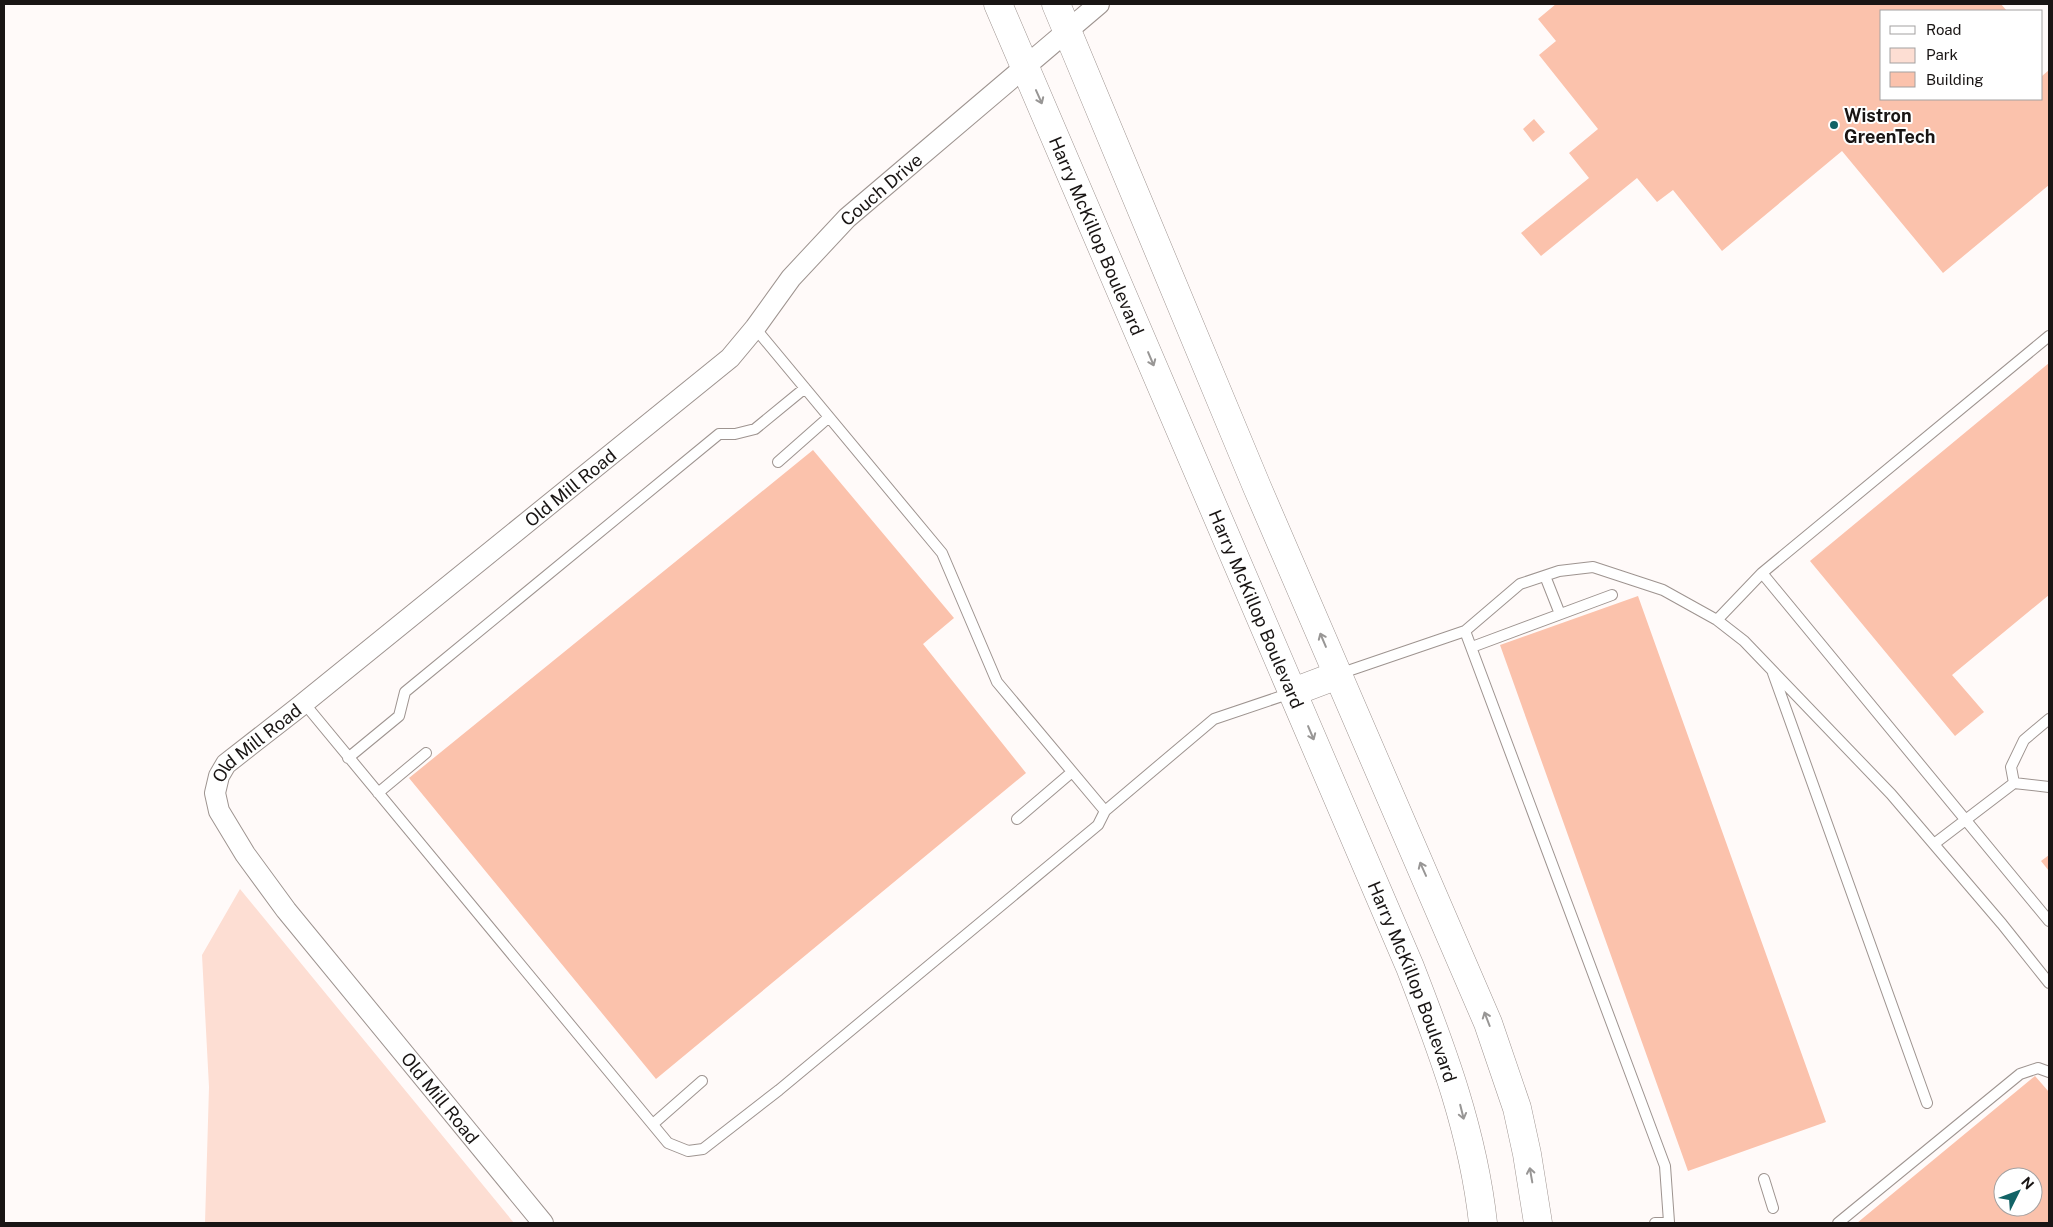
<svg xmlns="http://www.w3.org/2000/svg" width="2053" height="1227" viewBox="0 0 2053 1227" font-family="'Public Sans',sans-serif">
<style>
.green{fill:#fdded3}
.building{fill:#fbc2ac;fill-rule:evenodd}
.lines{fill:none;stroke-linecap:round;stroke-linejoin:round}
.service-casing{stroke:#9e9490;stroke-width:12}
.minor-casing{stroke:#9e9490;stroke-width:22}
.secondary-casing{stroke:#9e9490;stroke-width:29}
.service{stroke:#fff;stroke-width:10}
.minor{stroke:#fff;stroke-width:20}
.secondary{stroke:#fff;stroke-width:28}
.oneway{stroke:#989695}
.poi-dot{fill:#126366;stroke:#fff;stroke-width:2}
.labels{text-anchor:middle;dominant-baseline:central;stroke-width:4;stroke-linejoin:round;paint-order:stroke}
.poi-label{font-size:18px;font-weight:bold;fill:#191514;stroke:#fff;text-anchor:start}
.street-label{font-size:18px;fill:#191514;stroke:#fff}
</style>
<rect width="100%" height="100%" fill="#fffaf9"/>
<path class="green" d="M240,889L514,1223H205L209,1087L202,955Z"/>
<path class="building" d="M1556,4H2001L2007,11H1882V99H2042V76L2049,70V185L1943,273L1842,151L1722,251L1673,190L1657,202L1637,178L1541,256L1521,233L1589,178L1569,153L1598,129L1539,55L1556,41L1538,19Z
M1534,119L1545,132L1533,142L1523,129Z
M2049,363V595L1952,675L1984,712L1955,736L1810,561Z
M813,450L954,618L923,644L1026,773L656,1079L409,778Z
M1638,596L1826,1122L1688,1171L1500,645Z
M2049,855V871L2041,861Z
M2035,1076L2049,1092V1223H1857ZM2003,1177H2033V1207H2003Z"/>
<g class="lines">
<defs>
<path id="service" d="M778,462L829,417
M1762,573L2049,921
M1545,576L1560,614
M1717,620L1762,573L2049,336
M1465,631L1665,1166L1669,1222
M1472,647L1612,595
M1773,673L1927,1103
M1339,674L1465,631L1520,584L1559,571L1593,567L1663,590L1717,620L1744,641L1891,794L2002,924L2049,983
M304,703L668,1143L688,1151L703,1149L779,1090L1098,825L1105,811L997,682L942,553L755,328
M348,758L399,716L405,692L719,434H735L755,429L805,388
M2014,783L2011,767L2024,740L2049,719
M378,793L426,753
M1105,811L1214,719L1291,693
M1017,819L1072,772
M1934,844L2014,783L2049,787
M653,1124L702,1081
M1764,1179L1773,1208
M1655,1223H1669
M1838,1223L2020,1074L2038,1068L2049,1072"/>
<g id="minor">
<path id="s1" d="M543,1223L286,910L245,854L219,811L215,793L219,776L226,764L299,707L730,358L755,328L791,278L847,218L1099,4"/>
</g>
<g id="secondary">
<path id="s2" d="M998,4L1410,967C1443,1052 1473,1132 1483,1223"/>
<path d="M1056,4L1257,487L1488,1023L1517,1108L1527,1154L1538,1223"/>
<path d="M1293,692L1338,675"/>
</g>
</defs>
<use href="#service" class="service-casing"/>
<use href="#minor" class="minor-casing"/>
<use href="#secondary" class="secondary-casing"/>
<use href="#service" class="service"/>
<use href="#minor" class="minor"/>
<use href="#secondary" class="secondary"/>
</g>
<defs><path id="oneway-shaft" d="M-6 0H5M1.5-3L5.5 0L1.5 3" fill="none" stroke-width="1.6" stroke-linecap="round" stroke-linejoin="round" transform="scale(1.25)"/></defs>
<g class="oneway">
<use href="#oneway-shaft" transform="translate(1039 97) rotate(66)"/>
<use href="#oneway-shaft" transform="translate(1151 359) rotate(67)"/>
<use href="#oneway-shaft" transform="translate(1323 640) rotate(-113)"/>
<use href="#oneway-shaft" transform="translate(1311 733) rotate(67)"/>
<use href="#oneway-shaft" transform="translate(1423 869) rotate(-114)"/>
<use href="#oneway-shaft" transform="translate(1487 1019) rotate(-111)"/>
<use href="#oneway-shaft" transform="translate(1462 1112) rotate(76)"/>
<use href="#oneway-shaft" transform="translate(1531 1175) rotate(-100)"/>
</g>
<circle class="poi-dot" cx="1834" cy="125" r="5"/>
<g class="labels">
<g class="poi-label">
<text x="1844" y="115">Wistron<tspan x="1844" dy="21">GreenTech</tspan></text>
</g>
<g class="street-label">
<text stroke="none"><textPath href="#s1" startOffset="1449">Couch Drive</textPath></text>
<text stroke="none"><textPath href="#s2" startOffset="252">Harry McKillop Boulevard</textPath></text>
<text stroke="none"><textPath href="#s1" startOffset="1016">Old Mill Road</textPath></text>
<text stroke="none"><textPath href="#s2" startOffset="658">Harry McKillop Boulevard</textPath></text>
<text stroke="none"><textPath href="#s1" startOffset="611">Old Mill Road</textPath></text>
<text stroke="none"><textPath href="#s2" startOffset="1062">Harry McKillop Boulevard</textPath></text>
<text transform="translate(440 1098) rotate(51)">Old Mill Road</text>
</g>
</g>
<rect width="2053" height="1227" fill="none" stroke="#191514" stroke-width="10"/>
<rect x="1880" y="10" width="162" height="90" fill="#ffffff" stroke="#a3a1a1"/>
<rect x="1890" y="26" width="25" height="8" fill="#ffffff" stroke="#a3a1a1"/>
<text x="1926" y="35" font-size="15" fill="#191514">Road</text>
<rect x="1890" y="48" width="25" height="15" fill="#fdded3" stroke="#a3a1a1"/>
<text x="1926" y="60" font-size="15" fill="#191514">Park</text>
<rect x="1890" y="72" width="25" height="15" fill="#fbc2ac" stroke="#a3a1a1"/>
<text x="1926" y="85" font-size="15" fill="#191514">Building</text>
<g transform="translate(2018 1192) rotate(48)"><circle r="24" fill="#ffffff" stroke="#a3a1a1"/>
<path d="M0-4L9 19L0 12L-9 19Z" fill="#126366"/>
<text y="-8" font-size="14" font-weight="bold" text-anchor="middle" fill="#191514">N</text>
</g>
</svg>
